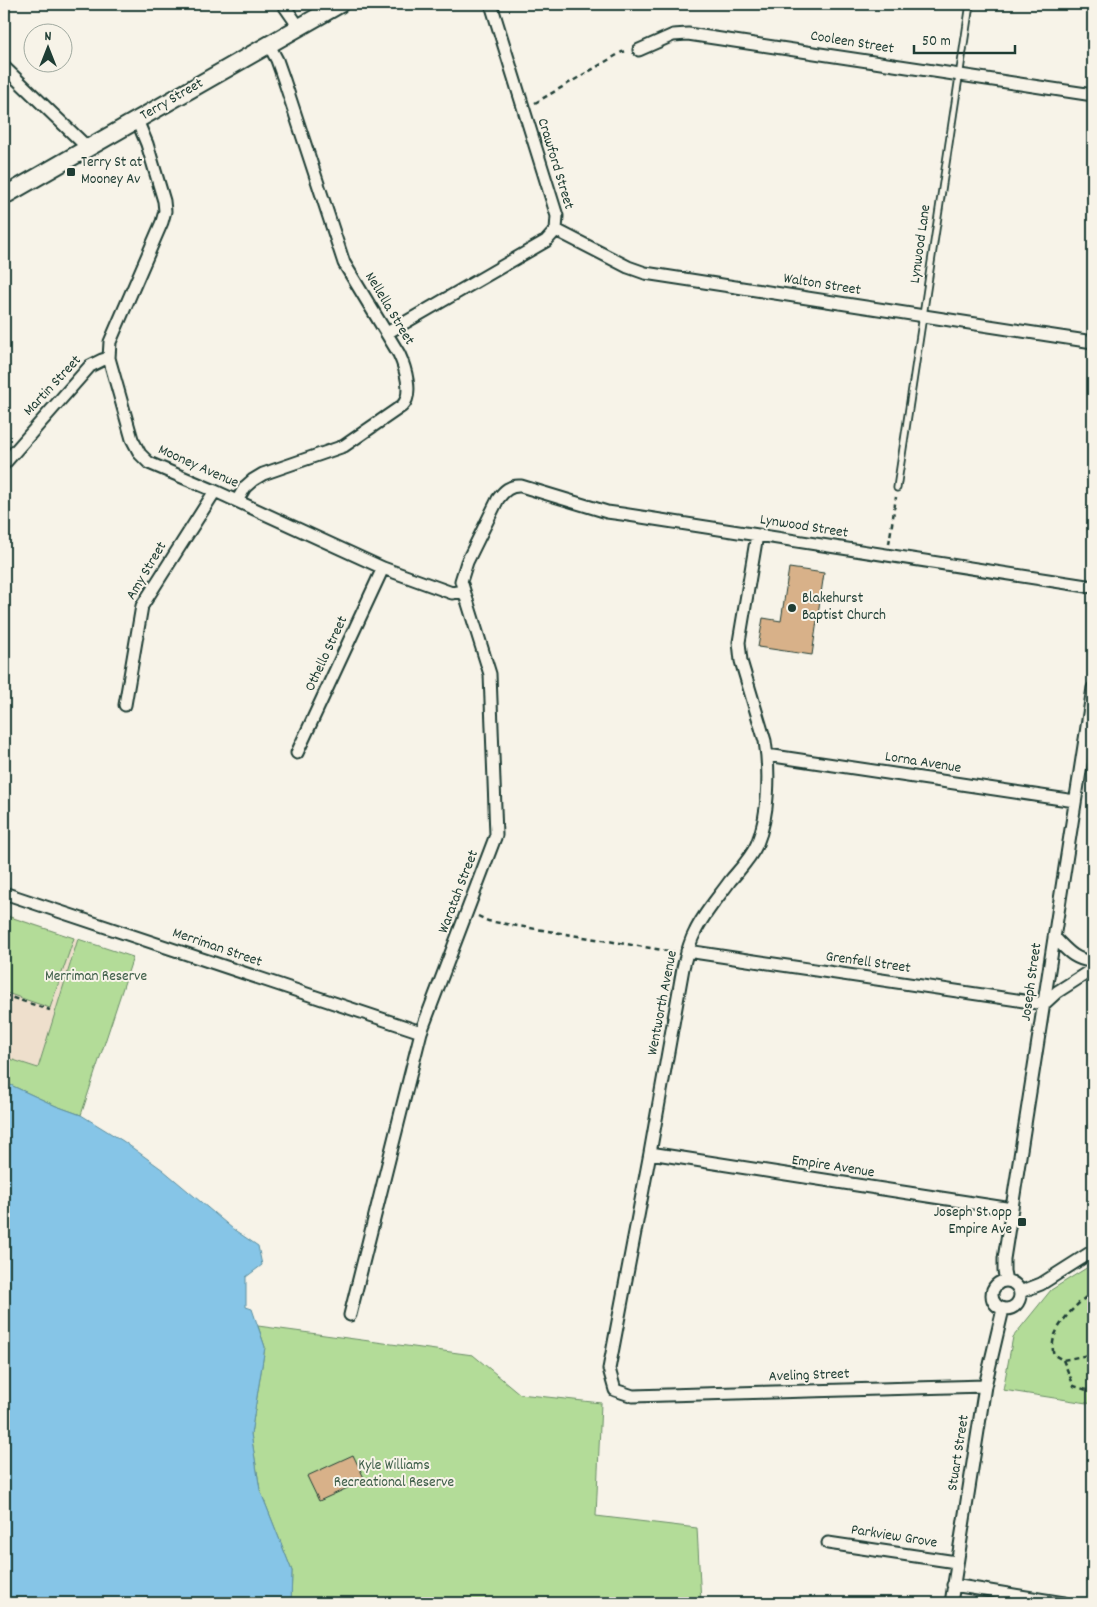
<svg xmlns="http://www.w3.org/2000/svg" width="1097" height="1607" viewBox="0 0 1097 1607" font-family="Dekko,sans-serif">
<style>
.built{fill:#eedfcc}
.green{fill:#b3dc98;stroke:#698c66}
.water{fill:#86c5e7;stroke:#5d8f9f}
.building{fill:#d8b189;stroke:#1f3d34}
.lines{fill:none;stroke-linecap:round;stroke-linejoin:round}
.lane-casing{stroke:#1f3d34;stroke-width:9}
.street-casing{stroke:#1f3d34;stroke-width:15}
.secondary-casing{stroke:#1f3d34;stroke-width:20}
.path{stroke:#1f3d34;stroke-width:2.5;stroke-dasharray:5 4;stroke-linecap:butt}
.lane{stroke:#f7f3e8;stroke-width:5.5}
.street{stroke:#f7f3e8;stroke-width:11}
.secondary{stroke:#f7f3e8;stroke-width:16}
.poi-dot{fill:#1f3d34;stroke:#f7f3e8;stroke-width:2}
.labels{text-anchor:middle;dominant-baseline:central;stroke-width:4;stroke-linejoin:round;paint-order:stroke}
.street-label{font-size:15px;fill:#1f3d34;stroke:#f7f3e8}
.poi-label{font-size:15px;fill:#1f3d34;stroke:#f7f3e8;text-anchor:start}
.park-label{font-size:15px;fill:#3d5d48;stroke:#f7f3e8}
</style>
<rect width="100%" height="100%" fill="#f7f3e8"/>
<filter id="ink" filterUnits="userSpaceOnUse"><feTurbulence type="fractalNoise" baseFrequency=".02" numOctaves="2"/><feDisplacementMap in="SourceGraphic" scale="10" xChannelSelector="R" yChannelSelector="G"/><feConvolveMatrix kernelMatrix="1 2 1 2 8 2 1 2 1" color-interpolation-filters="sRGB"/></filter>
<g filter="url(#ink)">
<path class="built" d="M4,914L78,939L38,1068L4,1057Z"/>
<path class="green" d="M4,915L74,938L50,1008L4,992Z
M78,939L133,957L81,1115L56,1106L4,1082V1057L38,1068Z
M1093,1264V1404L1003,1390L1013,1337L1051,1290Z
M258,1326L473,1355L520,1394L601,1403L596,1516L697,1528L701,1602L704,1603H291L292,1571L260,1490L251,1434L265,1347Z"/>
<path class="water" d="M4,1082L56,1106L81,1115L123,1141L163,1170L233,1229L258,1246L262,1265L246,1277V1307L252,1309L265,1347L251,1434L260,1490L292,1571L291,1603H4Z"/>
<path class="building" d="M789,568L824,573L812,655L758,647L763,618L781,621Z
M353,1455L365,1480L319,1501L307,1476Z"/>
<g class="lines">
<defs>
<path id="lane" d="M897,488L970,4"/>
<path id="street" d="M283,4L299,27
M639,50L673,35L688,34L1093,95
M4,67L88,148
M137,120L147,144L164,201L165,211L162,222L110,342L109,358L132,439L140,454L149,463L215,491L383,568L452,593L463,591
M556,230L628,267L645,273L1093,342
M387,333L546,241L556,230L557,216L491,4
M4,464L90,366L102,360L109,358
M237,501L245,487L253,480L263,474L344,446L402,406C414,395 405,367 399,354L344,263L284,80L277,60L269,45
M757,535L739,642L741,661L765,741C770,771 769,815 757,844C751,858 740,869 730,881C718,898 704,913 695,932C689,943 686,956 683,968L650,1153L609,1369L615,1390L633,1396L985,1386
M125,705L142,606L215,491
M297,753L383,568
M767,755L1075,801
M4,893L421,1032
M1054,937C1068,951 1073,959 1093,962
M687,951L1044,1004
M1044,1004L1057,992L1093,969
M650,1153L1012,1209
M1006,1281L1004,1271V1259L1093,688
M992 1295a14 14 0 1 1 28 0a14 14 0 1 1-28 0Z
M1020,1292L1041,1284L1093,1251
M350,1315L421,1032L496,835L490,674L461,581L467,562L498,499C504,491 510,485 521,486L607,512L622,514L1093,587
M828,1543L956,1562
M953,1585L1064,1603
M951,1603L985,1386L1003,1309"/>
<path id="secondary" d="M4,196L340,4"/>
</defs>
<use href="#lane" class="lane-casing"/>
<use href="#street" class="street-casing"/>
<use href="#secondary" class="secondary-casing"/>
<path class="path" d="M535,103L622,52L628,51
M889,544L896,497
M478,916L488,921L674,952
M4,995L50,1010
M1093,1291C1076,1305 1046,1331 1054,1355L1063,1360L1093,1354
M1063,1360L1074,1386L1093,1392"/>
<use href="#lane" class="lane"/>
<use href="#street" class="street"/>
<use href="#secondary" class="secondary"/>
</g>
</g>
<g class="poi-dot">
<rect x="66" y="167" width="10" height="10" rx="2.5"/>
<circle cx="792" cy="608" r="5"/>
<rect x="1017" y="1217" width="10" height="10" rx="2.5"/>
</g>
<g class="labels">
<g class="street-label">
<text transform="translate(852 43) rotate(9)">Cooleen Street</text>
<text transform="translate(172 100) rotate(-30)">Terry Street</text>
<text transform="translate(555 164) rotate(73)">Crawford Street</text>
<text transform="translate(921 244) rotate(-82)">Lynwood Lane</text>
<text transform="translate(822 285) rotate(9)">Walton Street</text>
<text transform="translate(389 309) rotate(59)">Nellella Street</text>
<text transform="translate(53 386) rotate(-47)">Martin Street</text>
<text transform="translate(198 467) rotate(24)">Mooney Avenue</text>
<text transform="translate(804 527) rotate(9)">Lynwood Street</text>
<text transform="translate(147 571) rotate(-59)">Amy Street</text>
<text transform="translate(327 654) rotate(-65)">Othello Street</text>
<text transform="translate(923 763) rotate(9)">Lorna Avenue</text>
<text transform="translate(459 892) rotate(-69)">Waratah Street</text>
<text transform="translate(217 948) rotate(19)">Merriman Street</text>
<text transform="translate(868 963) rotate(8)">Grenfell Street</text>
<text transform="translate(1032 982) rotate(-82)">Joseph Street</text>
<text transform="translate(663 1003) rotate(-79)">Wentworth Avenue</text>
<text transform="translate(833 1167) rotate(9)">Empire Avenue</text>
<text transform="translate(809 1376) rotate(-2)">Aveling Street</text>
<text transform="translate(959 1453) rotate(-81)">Stuart Street</text>
<text transform="translate(894 1537) rotate(9)">Parkview Grove</text>
</g>
<g class="poi-label">
<text x="81" y="163">Terry St at<tspan x="81" dy="17">Mooney Av</tspan></text>
<text x="802" y="599">Blakehurst<tspan x="802" dy="17">Baptist Church</tspan></text>
<text x="1012" y="1213" text-anchor="end">Joseph St opp<tspan x="1012" dy="17">Empire Ave</tspan></text>
</g>
<g class="park-label">
<text x="96" y="977">Merriman Reserve</text>
<text x="394" y="1466">Kyle Williams<tspan x="394" dy="17">Recreational Reserve</tspan></text>
</g>
</g>
<rect width="1097" height="1607" fill="none" stroke="#f7f3e8" stroke-width="20"/>
<rect x="10" y="10" width="1077" height="1587" fill="none" stroke="#1f3d34" stroke-width="2" filter="url(#ink)"/>
<g transform="translate(48 48)"><circle r="24" fill="#f7f3e8" stroke="#a1aaa0"/>
<path d="M0-4L9 19L0 12L-9 19Z" fill="#1f3d34"/>
<text y="-8" font-size="14" font-weight="bold" text-anchor="middle" fill="#1f3d34">N</text>
</g>
<path d="M914 45v8h101v-8" fill="none" stroke="#1f3d34" stroke-width="2.5"/>
<text x="922" y="45" font-size="15" fill="#1f3d34" stroke="#f7f3e8" stroke-width="4" paint-order="stroke">50 m</text>
</svg>
